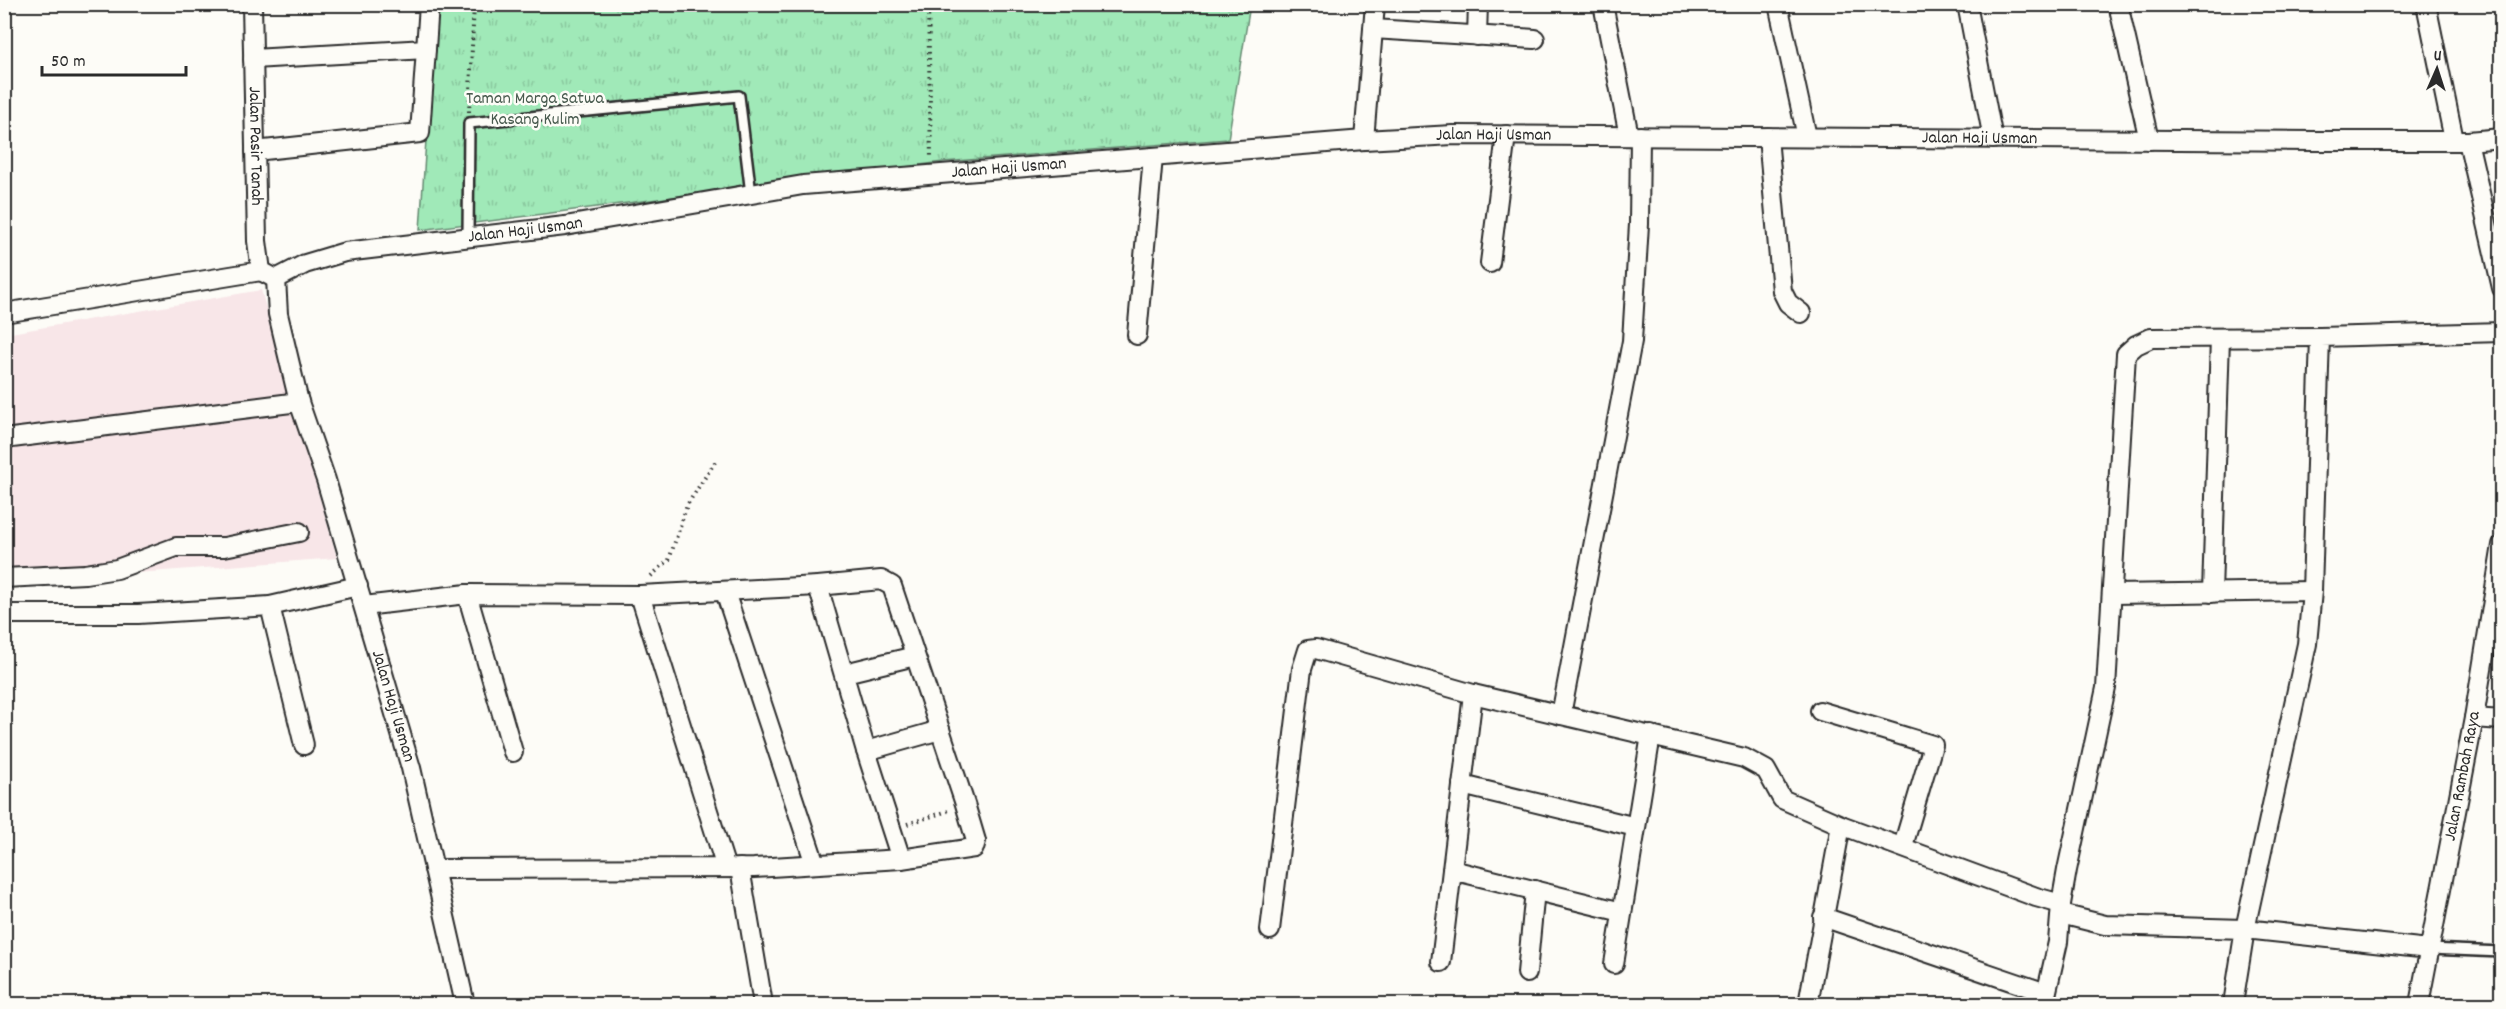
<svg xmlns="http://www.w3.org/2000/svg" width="2506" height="1009" viewBox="0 0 2506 1009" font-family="Dekko,sans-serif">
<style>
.built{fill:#f8e6e8}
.park{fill:url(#park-tufts);stroke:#668a72;stroke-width:1.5}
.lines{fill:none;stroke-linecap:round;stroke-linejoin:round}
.service-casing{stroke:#2b2b2b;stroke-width:14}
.minor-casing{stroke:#2b2b2b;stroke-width:22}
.path{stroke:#2b2b2b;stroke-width:4;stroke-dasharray:1.5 4.5;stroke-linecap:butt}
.service{stroke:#fdfcf7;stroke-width:9}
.minor{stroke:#fdfcf7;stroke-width:18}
.labels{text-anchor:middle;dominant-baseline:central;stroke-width:5;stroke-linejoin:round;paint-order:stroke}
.park-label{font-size:18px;fill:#485a4e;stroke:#fdfcf7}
.street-label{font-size:18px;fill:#2b2b2b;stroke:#fdfcf7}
</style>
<defs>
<pattern id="park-tufts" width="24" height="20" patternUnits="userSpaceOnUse" patternTransform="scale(1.5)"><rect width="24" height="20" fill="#a0e9b8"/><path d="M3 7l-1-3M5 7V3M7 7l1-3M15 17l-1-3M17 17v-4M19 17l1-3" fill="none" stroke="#8ac89e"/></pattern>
</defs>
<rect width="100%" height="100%" fill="#fdfcf7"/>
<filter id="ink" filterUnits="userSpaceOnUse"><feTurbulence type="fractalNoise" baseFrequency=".0167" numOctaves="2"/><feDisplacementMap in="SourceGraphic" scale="12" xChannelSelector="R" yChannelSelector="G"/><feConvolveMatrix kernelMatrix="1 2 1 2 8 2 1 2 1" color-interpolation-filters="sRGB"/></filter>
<g filter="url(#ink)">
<path class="built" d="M261,290L337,558L5,583V334Z"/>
<path class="park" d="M435,5H1250L1228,139L943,162L420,230Z"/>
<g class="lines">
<defs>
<path id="service" d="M468,236L469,123L739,96L751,194
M2429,949L2502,952"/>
<g id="minor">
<path id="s1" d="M252,4L257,241L261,271L276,279"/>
<path d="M1603,4L1629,136"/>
<path d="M1778,4L1807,137"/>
<path d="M1967,4L1993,139"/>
<path d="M2118,4L2149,140"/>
<path d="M2426,4L2454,140"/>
<path d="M1373,29L1535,39"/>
<path d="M1477,36L1478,4"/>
<path d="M253,59L426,49L429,4"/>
<path d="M1768,137L1782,291L1788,303L1801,313"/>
<path d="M1364,140L1375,4"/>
<path d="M2468,141L2502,288"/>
<path d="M255,151L420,133L426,49"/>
<path d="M1490,263L1506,135"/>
<path id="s2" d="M276,279L305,264L345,252L565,226L803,185L1364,140L1453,135L2315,141H2468L2502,138"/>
<path id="s3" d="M276,279L278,314L299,402L326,480L411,768L465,1004"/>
<path d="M4,313L261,271"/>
<path d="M1137,335L1153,157"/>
<path d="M4,439L299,402"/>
<path d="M4,578L85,574L117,569L176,547H224L299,532"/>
<path d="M725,592L815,864"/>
<path d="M2212,593L2220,338"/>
<path d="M467,594L513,752"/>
<path d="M2112,594L2312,591"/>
<path d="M640,595L726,868"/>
<path d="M270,606L304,745"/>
<path d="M364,606L467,594L640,595L818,586L866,751L901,859"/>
<path d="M4,614H138L270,606L358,586"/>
<path d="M845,673L915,656"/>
<path d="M1820,711L1933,745L1903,846"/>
<path d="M1561,715L1632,341L1639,224L1640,136"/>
<path d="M2474,718L2502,720"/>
<path d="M866,751L940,730"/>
<path d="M1462,785L1636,827"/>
<path d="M740,868L763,1004"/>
<path d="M434,869L754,868L901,859L974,848L976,841L965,804L892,586L881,580L818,586"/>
<path d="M1452,870L1622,912"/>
<path d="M2061,914L2105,925L2245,929L2429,949"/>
<path d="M1823,917L2046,993"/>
<path d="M1270,930L1302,669L1308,650L1316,649L1473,694L1744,758L1766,770L1782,799L1841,825L2036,897L2061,904"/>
<path d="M1441,962L1473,694"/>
<path d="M1614,964L1651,735"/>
<path d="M1527,973L1535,890"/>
<path d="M1808,1004L1841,825"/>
<path d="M2044,1004L2058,942L2061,904L2067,870L2106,688L2126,354L2136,345L2151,338L2320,337"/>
<path d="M2233,1004L2245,929L2307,644L2312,591L2320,337L2502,332"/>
<path id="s4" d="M2419,1004L2474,718L2502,545"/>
</g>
</defs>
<use href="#service" class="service-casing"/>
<use href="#minor" class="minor-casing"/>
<path class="path" d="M702,4L764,7L921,4
M928,4L931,158
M469,112L474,4
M651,576L669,560L687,505L715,462
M907,824L948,811"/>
<use href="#service" class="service"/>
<use href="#minor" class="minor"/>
</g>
</g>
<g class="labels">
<g class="park-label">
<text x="535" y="99">Taman Marga Satwa<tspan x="535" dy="21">Kasang Kulim</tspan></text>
</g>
<g class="street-label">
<text stroke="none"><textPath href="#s2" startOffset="1230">Jalan Haji Usman</textPath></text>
<text stroke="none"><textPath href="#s2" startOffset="1716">Jalan Haji Usman</textPath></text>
<text stroke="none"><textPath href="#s1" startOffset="142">Jalan Pasir Tanah</textPath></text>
<text stroke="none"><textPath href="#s2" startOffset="744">Jalan Haji Usman</textPath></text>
<text stroke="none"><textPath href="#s2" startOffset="256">Jalan Haji Usman</textPath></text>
<text stroke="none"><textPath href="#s3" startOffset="444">Jalan Haji Usman</textPath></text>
<text stroke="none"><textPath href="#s4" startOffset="232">Jalan Rambah Raya</textPath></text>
</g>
</g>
<rect width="2506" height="1009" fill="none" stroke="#fdfcf7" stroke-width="24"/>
<rect x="12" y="12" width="2482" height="985" fill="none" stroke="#2b2b2b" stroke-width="2" filter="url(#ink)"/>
<g transform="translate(2437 69) rotate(3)" stroke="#fdfcf7" stroke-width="4.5" paint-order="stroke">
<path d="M0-4.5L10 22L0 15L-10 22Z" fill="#2b2b2b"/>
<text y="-9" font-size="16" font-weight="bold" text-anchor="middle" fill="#2b2b2b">U</text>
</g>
<path d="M42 66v9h144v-9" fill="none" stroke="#2b2b2b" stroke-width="3"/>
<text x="51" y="66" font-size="18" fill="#2b2b2b" stroke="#fdfcf7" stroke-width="4.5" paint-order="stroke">50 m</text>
</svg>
